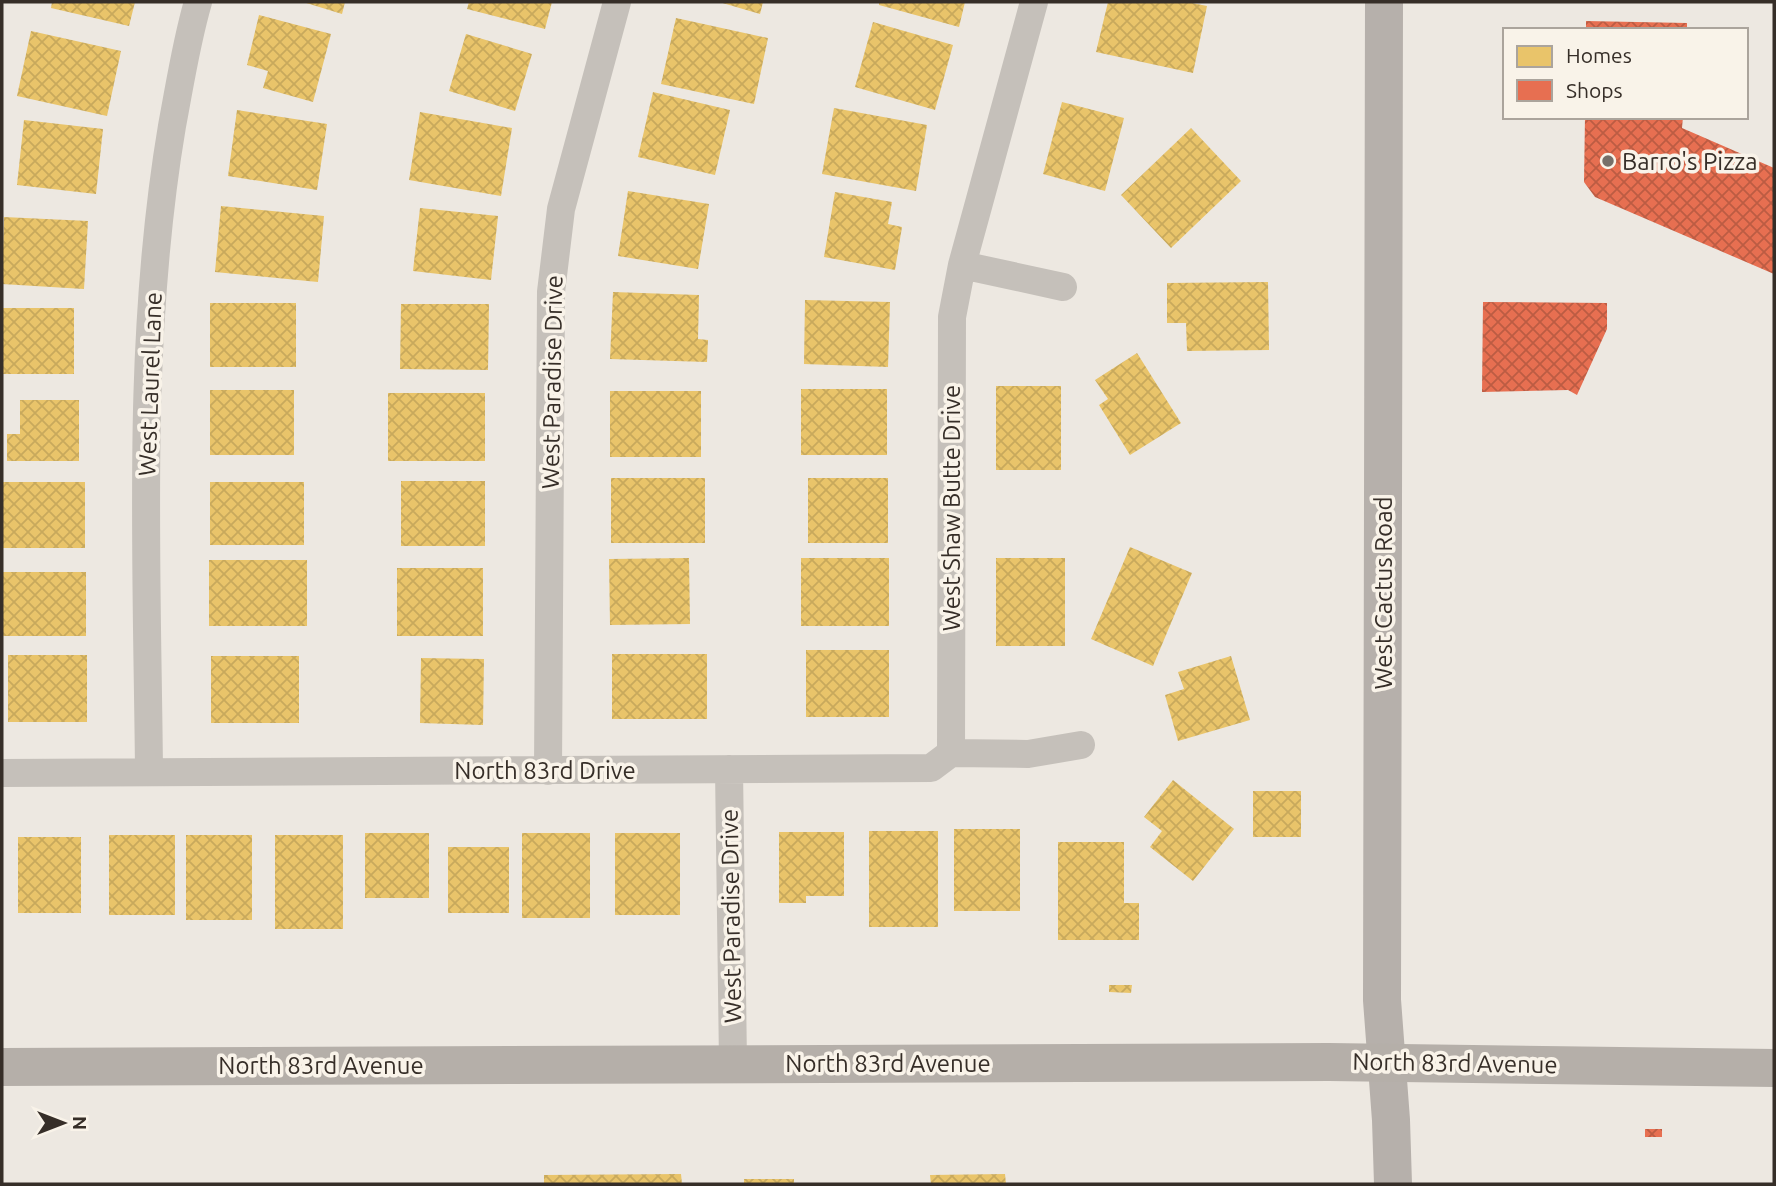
<svg xmlns="http://www.w3.org/2000/svg" width="1776" height="1186" viewBox="0 0 1776 1186" font-family="Ubuntu,sans-serif">
<style>
.homes{fill:url(#homes-cross-hatch)}
.shops{fill:url(#shops-cross-hatch)}
.lines{fill:none;stroke-linecap:round;stroke-linejoin:round}
.street{stroke:#c5c0ba;stroke-width:28}
.secondary{stroke:#b6b0ab;stroke-width:38}
.primary{stroke:#b5afa9;stroke-width:38}
.poi-dot{fill:#766f69;stroke:#f9f3e9;stroke-width:2.5}
.labels{text-anchor:middle;dominant-baseline:central;stroke-width:7;stroke-linejoin:round;paint-order:stroke}
.poi-label{font-size:24px;fill:#362e28;stroke:#f9f3e9;text-anchor:start}
.street-label{font-size:24px;fill:#362e28;stroke:#f9f3e9}
</style>
<defs>
<pattern id="homes-cross-hatch" width="8" height="8" patternUnits="userSpaceOnUse" patternTransform="scale(1.75)"><rect width="8" height="8" fill="#e9c46a"/><path d="M0 0l8 8M0 8l8-8" fill="none" stroke="#c8a95c"/></pattern>
<pattern id="shops-cross-hatch" width="8" height="8" patternUnits="userSpaceOnUse" patternTransform="scale(1.75)"><rect width="8" height="8" fill="#e76f51"/><path d="M0 0l8 8M0 8l8-8" fill="none" stroke="#bc5c43"/></pattern>
</defs>
<rect width="100%" height="100%" fill="#ede8e1"/>
<path class="homes" d="M52,2H135L129,26L51,8Z
M303,2H345L342,14Z
M469,2H552L545,29L467,9Z
M719,2H763L760,14Z
M879,2H965L959,27L879,5Z
M1108,2H1187L1207,6L1193,73L1096,52Z
M259,15L331,34L313,102L263,88L268,71L247,65Z
M676,18L768,38L754,104L661,84Z
M873,22L953,45L935,110L855,87Z
M31,31L121,51L107,116L17,96Z
M466,34L532,54L515,111L449,91Z
M653,92L730,110L715,175L638,157Z
M1062,102L1124,118L1105,191L1043,174Z
M834,108L927,125L916,191L822,174Z
M237,110L327,124L317,190L228,176Z
M420,112L512,128L501,196L409,180Z
M24,120L103,129L96,194L17,185Z
M1191,128L1241,181L1171,248L1121,195Z
M628,191L709,204L698,269L618,256Z
M835,192L892,202L888,224L902,227L895,270L824,257Z
M221,206L324,216L318,282L215,272Z
M420,208L498,216L491,280L413,271Z
M4,217L88,221L84,289L2,284Z
M1268,282L1269,350L1187,351L1186,323H1167V283Z
M613,292L699,295L698,339L708,340L707,362L610,359Z
M805,300L890,302L888,367L804,364Z
M210,303H296V367H210Z
M401,304H489L488,370L400,369Z
M2,308H74V374H2Z
M1137,353L1181,423L1130,455L1099,405L1108,399L1095,380Z
M996,386H1061V470H996Z
M801,389H887V455H801Z
M210,390H294V455H210Z
M610,391H701V457H610Z
M388,393H485V461H388Z
M20,400H79V461H7V434H20Z
M611,478H705V543H611Z
M808,478H888V543H808Z
M401,481H485V546H401Z
M2,482H85V548H2Z
M210,482H304V545H210Z
M1130,547L1192,573L1153,666L1091,639Z
M689,558L690,624L610,625L609,559Z
M801,558H889V626H801Z
M996,558H1065V646H996Z
M209,560H307V626H209Z
M397,568H483V636H397Z
M2,572H86V636H2Z
M806,650H889V717H806Z
M612,654H707V719H612Z
M8,655H87V722H8Z
M211,656H299V723H211Z
M1231,656L1250,720L1178,741L1165,695L1184,689L1178,672Z
M421,658L484,659L483,725L420,723Z
M1173,780L1234,829L1193,881L1150,847L1162,831L1144,817Z
M1253,791H1301V837H1253Z
M954,829H1020V911H954Z
M869,831H938V927H869Z
M779,832H844V896H806V903H779Z
M365,833H429V898H365Z
M522,833H590V918H522Z
M615,833H680V915H615Z
M109,835H175V915H109Z
M186,835H252V920H186Z
M275,835H343V929H275Z
M18,837H81V913H18Z
M1058,842H1124V903H1139V940H1058Z
M448,847H509V913H448Z
M1109,985H1132L1131,993L1109,992Z
M681,1174L682,1184H544V1175Z
M1005,1174L1006,1184H931L930,1175Z
M744,1179H794V1184H744Z"/>
<path class="shops" d="M1586,21L1687,23V30H1586Z
M1585,117H1683L1682,128L1774,168V274L1595,197L1584,182Z
M1483,302L1607,303V329L1577,395L1568,390L1482,392Z
M1645,1129H1662V1137H1645Z"/>
<g class="lines">
<path class="street" d="M962,265L1063,287
M951,753L952,317L962,265L1034,2
M729,769L733,1063
M149,771C147,556 136,339 172,126C180,84 186,43 198,2
M548,771L551,292L561,209L617,2
M2,773L931,768L951,753L1028,754L1081,745"/>
<path class="secondary" d="M1384,2L1382,1000L1391,1120L1393,1184"/>
<path class="primary" d="M2,1067L1329,1062L1774,1068"/>
</g>
<circle class="poi-dot" cx="1608" cy="161" r="7"/>
<g class="labels">
<g class="poi-label">
<text x="1622" y="161">Barro's Pizza</text>
</g>
<g class="street-label">
<text transform="translate(552 382) rotate(-89)">West Paradise Drive</text>
<text transform="translate(150 384) rotate(-88)">West Laurel Lane</text>
<text transform="translate(951 508) rotate(-90)">West Shaw Butte Drive</text>
<text transform="translate(1383 593) rotate(-90)">West Cactus Road</text>
<text x="545" y="770">North 83rd Drive</text>
<text transform="translate(731 916) rotate(-91)">West Paradise Drive</text>
<text x="888" y="1063">North 83rd Avenue</text>
<text transform="translate(1455 1063) rotate(1)">North 83rd Avenue</text>
<text x="321" y="1065">North 83rd Avenue</text>
</g>
</g>
<rect width="1776" height="1186" fill="none" stroke="#362e28" stroke-width="7"/>
<rect x="1503" y="28" width="245" height="91" fill="#f9f3e9" stroke="#aba49c" stroke-width="2"/>
<rect x="1517" y="46" width="35" height="21" fill="#e9c46a" stroke="#aba49c" stroke-width="2"/>
<text x="1566" y="63" font-size="21" fill="#362e28">Homes</text>
<rect x="1517" y="80" width="35" height="21" fill="#e76f51" stroke="#aba49c" stroke-width="2"/>
<text x="1566" y="98" font-size="21" fill="#362e28">Shops</text>
<g transform="translate(63 1123) rotate(90)" stroke="#f9f3e9" stroke-width="5" paint-order="stroke">
<path d="M0-5L12 26L0 18L-12 26Z" fill="#362e28"/>
<text y="-10" font-size="19" font-weight="bold" text-anchor="middle" fill="#362e28">N</text>
</g>
</svg>
